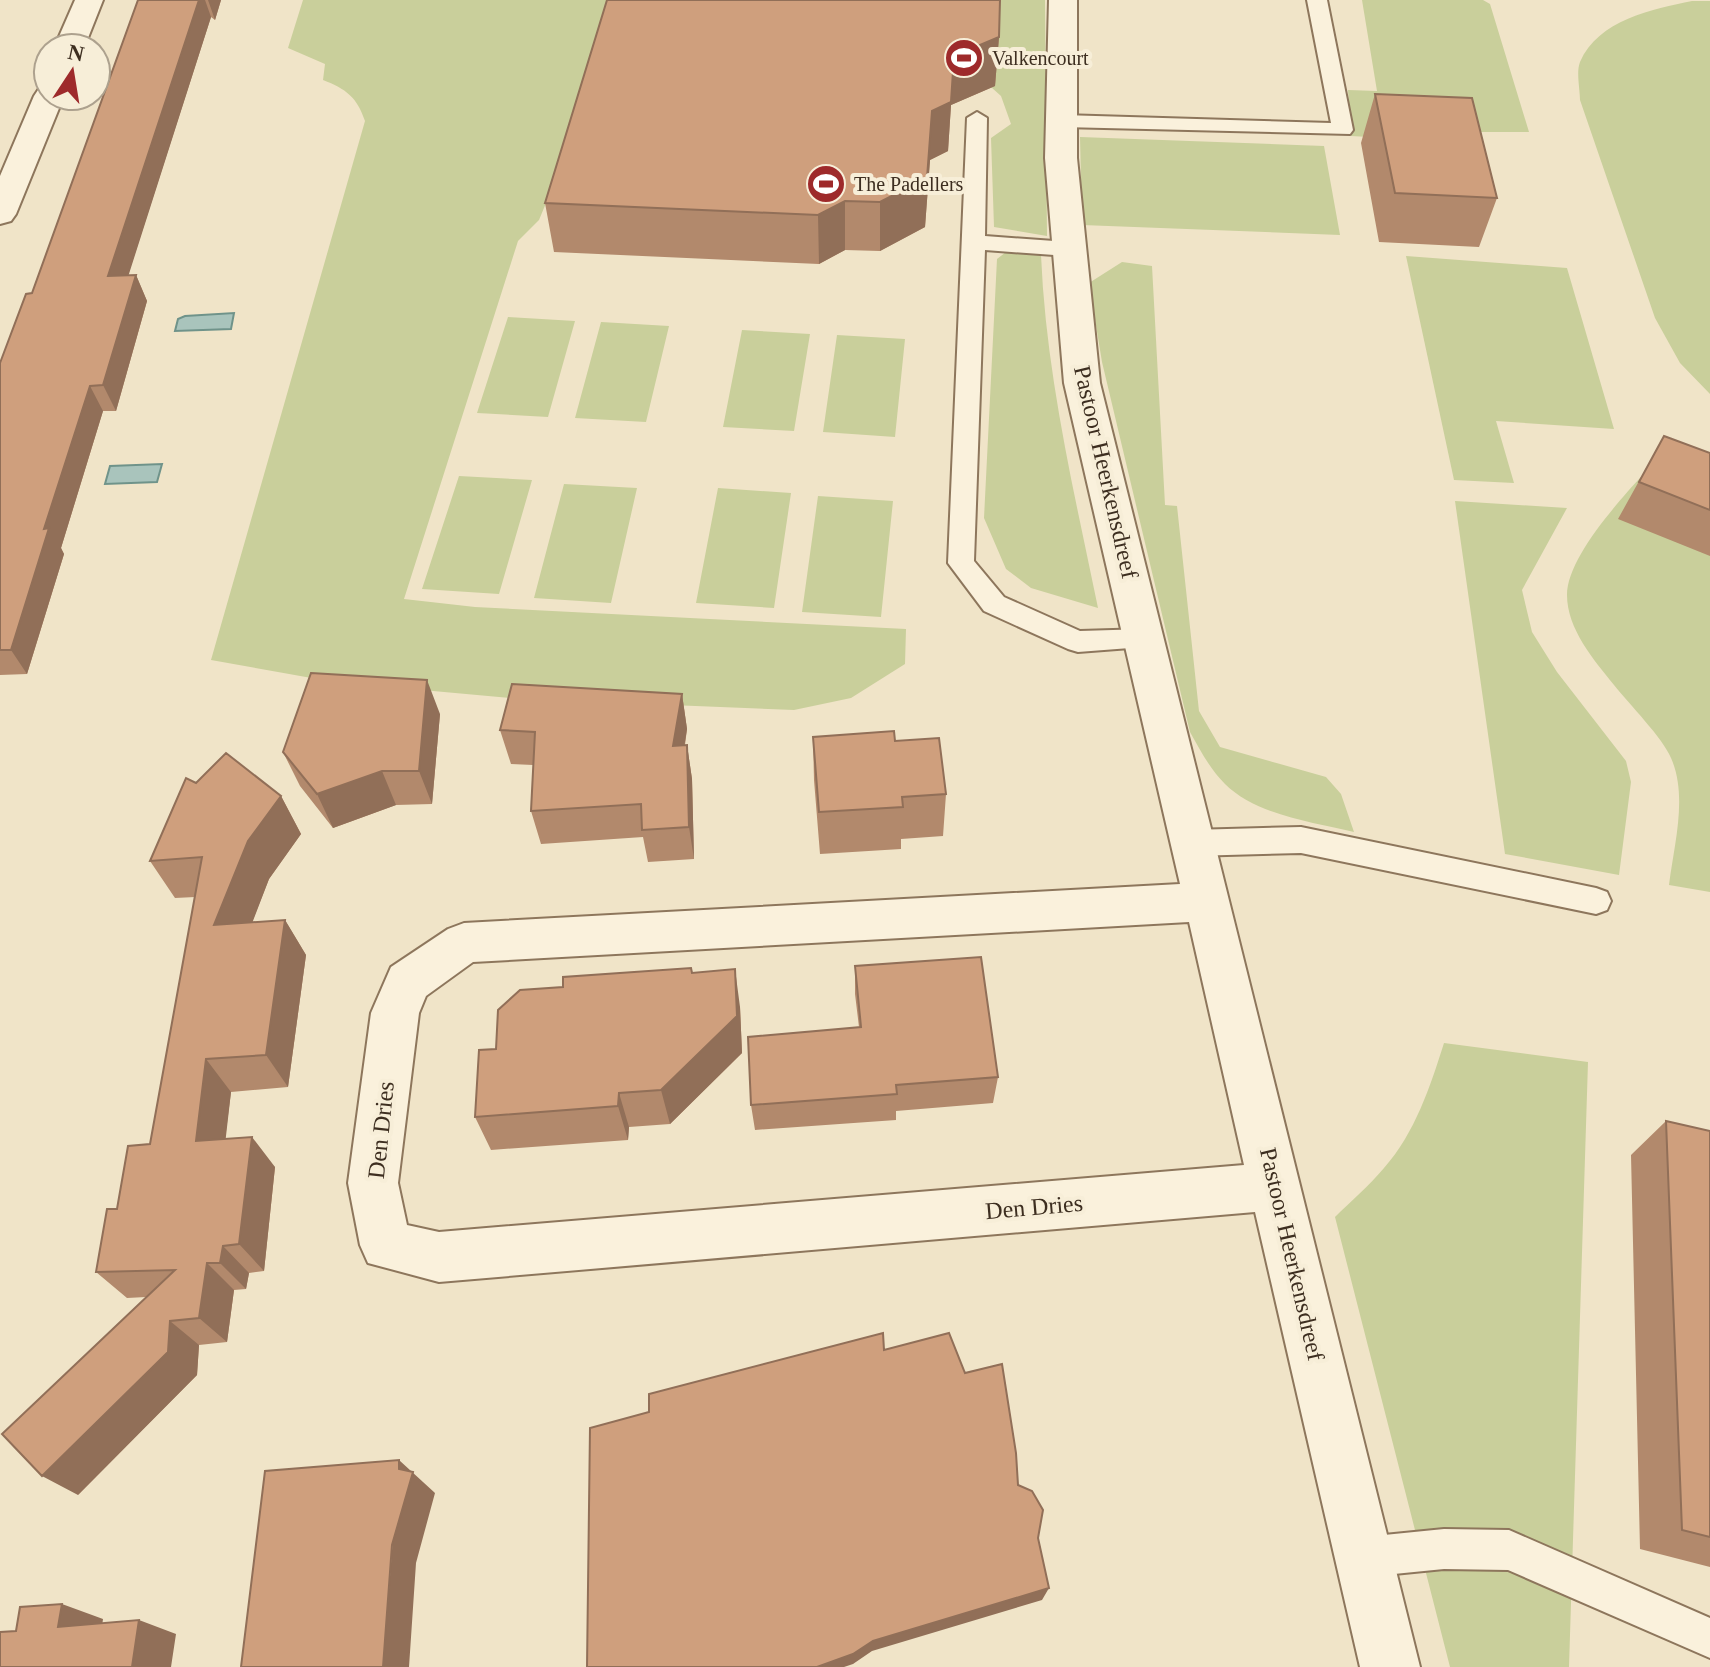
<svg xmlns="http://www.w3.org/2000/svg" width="1710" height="1667" viewBox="0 0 1710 1667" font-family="Georgia,serif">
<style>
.green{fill:#c9cf9b}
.water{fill:#a9c4bc;stroke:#6f938a;stroke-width:2}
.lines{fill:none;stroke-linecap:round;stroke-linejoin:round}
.lane-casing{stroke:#8d765c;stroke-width:4}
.street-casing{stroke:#8d765c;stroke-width:4}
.lane{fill:#faf1dc;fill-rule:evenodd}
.street{fill:#faf1dc;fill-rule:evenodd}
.wall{fill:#b2896c}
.shaded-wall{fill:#916f58}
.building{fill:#cf9f7d;stroke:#916f58;stroke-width:2}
.labels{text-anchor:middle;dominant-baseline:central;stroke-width:8;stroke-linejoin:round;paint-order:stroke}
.far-poi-label{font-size:20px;fill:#3d2e20;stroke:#f7eed8;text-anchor:start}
.street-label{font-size:24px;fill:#3d2e20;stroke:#f7eed8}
</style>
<rect width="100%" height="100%" fill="#f0e4c8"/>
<path class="green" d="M303,0H630L539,220L518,241L404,599L475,607L906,629L905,664L851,698L794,710L521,699L334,682L211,660L365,121C357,97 346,89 323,80L325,64L288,48Z
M989,0H1045L1047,236L994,227L991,138L1011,124L1001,96L982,79Z
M1362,0H1483L1490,4L1529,132H1453L1441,141L1351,136L1348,90L1377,91Z
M1692,1H1710V394L1680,363L1655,318L1580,100C1580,89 1576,72 1580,62C1598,20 1653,9 1692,1Z
M1080,137L1324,146L1340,235L1082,225Z
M1006,252L1041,255C1046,375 1074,491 1098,608L1031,588L1006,569L984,518L997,259Z
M1406,256L1567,268L1614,429L1496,421L1514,483L1454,480Z
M1122,262L1152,266L1165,505L1177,506L1199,711L1220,747L1326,777L1341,794L1354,832C1313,822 1256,815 1225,784C1210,769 1200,750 1190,732L1102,362L1089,283Z
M508,317L575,321L548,417L477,413Z
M601,322L669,326L646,422L575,418Z
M742,330L810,334L794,431L723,427Z
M837,335L905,339L895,437L823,432Z
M1670,446L1710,466V892L1669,885C1674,845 1688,796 1671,758C1663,738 1629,704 1614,685C1594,660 1567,629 1567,595C1567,551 1640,478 1670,446Z
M459,476L532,480L499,594L422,589Z
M564,484L637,488L611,603L534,598Z
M718,488L791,493L774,608L696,603Z
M818,496L893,501L881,617L802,612Z
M1455,501L1567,508L1522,590L1532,632L1557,672L1626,761L1631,782L1619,875L1505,854Z
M1444,1043L1588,1062L1569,1667H1450L1335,1217C1351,1201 1369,1186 1384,1168C1415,1133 1430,1087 1444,1043Z"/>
<path class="water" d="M234,313L231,329L175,331L178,319L185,316Z
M162,464L157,482L105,484L110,466Z"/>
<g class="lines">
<defs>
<path id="lane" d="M1307,0H1327L1353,130L1350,134L1062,127L1052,121L1062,115L1331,123Z
M977,112L987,118L985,236L1068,242L1076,244L1079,249L1076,254L1068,256L985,250L974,561L1004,597L1080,631L1146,629L1156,632L1160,639L1156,646L1078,652L1068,649L984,611L948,563L967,118Z
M1301,827L1596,888L1607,892L1611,901L1607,910L1596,914L1301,853L1191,856L1180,852L1176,843L1180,834L1191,830Z
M1444,1529L1509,1530L1710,1618V1658L1508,1570L1444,1569L1364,1577L1350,1571L1344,1557L1350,1543L1364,1537Z"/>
<path id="street" d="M75,0H103L84,48H54Z
M1049,0H1077V158L1100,383L1420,1667H1360L1255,1212L439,1282L368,1263L360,1245L348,1183L371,1013L391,967L448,929L464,923L1180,884L1064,383L1045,158ZM1189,922L1244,1165L439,1232L407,1225L398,1183L419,1013L426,996L473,962Z
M48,87V96H64L16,214L11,221L0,224V176L34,96L38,90Z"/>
</defs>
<use href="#lane" class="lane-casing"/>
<use href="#street" class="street-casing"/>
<use href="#lane" class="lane"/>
<use href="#street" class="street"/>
</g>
<path class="wall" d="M138,0H221L215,20L211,17L128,275H136L147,301L116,411H103L61,548L64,554L27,674L0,675V363L32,293Z
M999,37L995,86L951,105L948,151L930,160L925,227L880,251L845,250L819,264L554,252L545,203Z
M1375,94L1497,198L1479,247L1379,242L1361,143Z
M1664,436L1710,453V556L1618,519Z
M682,694L687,729L685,745H687L692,779L694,859L648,862L643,837L541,844L531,811L533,765L511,764L500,730Z
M440,714L432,804L396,805L333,828L300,786L283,752Z
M813,737L895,741L946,794L943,836L901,839V849L820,854L814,780Z
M196,783L281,796L301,834L269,879L252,922L285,920L306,955L288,1087L231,1092L225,1139L275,1167L264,1271L249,1273L246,1289L234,1290L227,1342L199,1345L197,1375L78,1495L146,1297L127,1298L96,1272L117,1209L150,1144L195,897L175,898L150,861Z
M855,966L998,1077L993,1103L896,1111V1120L755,1130L751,1105L859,1027L855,994Z
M692,973L740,1007L742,1053L670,1124L629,1127L628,1140L491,1150L475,1117L563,987Z
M1666,1121L1710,1131V1567L1640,1549L1631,1155Z"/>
<path class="shaded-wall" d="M199,0H205L211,17L120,302L108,276Z
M208,0H221L215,20Z
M999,37L995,86L951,105L948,151L930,160L925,227L880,251V202L954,56Z
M845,201V250L819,264L818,215Z
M136,275L147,301L116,411L103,385Z
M90,386L103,411L61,548L64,554L27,674L11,650L44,529Z
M427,680L440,714L432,804L419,771Z
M682,694L687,729L679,780L673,746Z
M687,745L692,779L694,859L689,827Z
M382,771L396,805L333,828L317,794Z
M281,796L301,834L269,879L238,960L214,925L248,841Z
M285,920L306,955L288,1087L266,1055Z
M735,969L740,1007L742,1053L670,1124L661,1090Z
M206,1059L231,1092L222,1171L196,1141Z
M619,1093L629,1127L628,1140L618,1106Z
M252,1137L275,1167L264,1271L239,1244Z
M223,1246L249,1273L246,1289L220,1263Z
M207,1263L234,1290L227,1342L199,1318Z
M170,1321L199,1345L197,1375L78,1495L42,1476Z
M399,1460L435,1493L416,1563L409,1667H383Z
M1049,1588L1042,1600L872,1651L853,1664L844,1667H817L873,1641Z
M62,1604L103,1619L100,1641L58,1627Z
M139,1620L176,1634L171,1667H132Z"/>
<path class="building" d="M138,0H199L108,276L136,275L103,385L90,386L44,529L49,528L11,650H0V363L26,294L32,293Z
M607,0H1000L999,37L954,56L951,102L932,111L927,178L880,202L845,201L818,215L545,203Z
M1375,94L1472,98L1497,198L1395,193Z
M1664,436L1710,453V510L1639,482Z
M311,673L427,680L419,771H382L317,794L283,752Z
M512,684L682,694L673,746L687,745L689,827L642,830L641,804L531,811L535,732L500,730Z
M894,731L895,741L939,738L946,794L902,797L903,807L819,812L813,737Z
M226,753L281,796L248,841L214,925L285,920L266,1055L206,1059L196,1141L252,1137L239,1244L223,1246L220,1263H207L199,1318L170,1321L168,1352L42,1476L2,1434L175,1270L96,1272L107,1209H117L128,1146L150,1144L202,857L150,861L186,778L196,783Z
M981,957L998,1077L896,1085L897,1094L751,1105L748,1037L861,1027L855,966Z
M691,968L692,973L735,969L737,1016L661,1090L619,1093L618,1106L475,1117L479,1050L496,1049L498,1010L520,990L563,987V977Z
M1666,1121L1710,1131V1537L1682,1530Z
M883,1333L884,1350L949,1333L965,1373L1002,1364L1016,1453L1018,1485L1032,1491L1043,1510L1038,1538L1049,1588L873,1641L853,1654L817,1667H587L590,1428L649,1412V1394Z
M399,1460V1469L413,1472L392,1545L383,1667H241L265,1471Z
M62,1604L58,1627L139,1620L132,1667H0V1632L16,1631L20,1607Z"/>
<defs>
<symbol id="stadium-disc" viewBox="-11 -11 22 22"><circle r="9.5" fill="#9e2a2b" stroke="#f7eed8"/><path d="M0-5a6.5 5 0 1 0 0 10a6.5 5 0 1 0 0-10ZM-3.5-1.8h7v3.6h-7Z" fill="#fff"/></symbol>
</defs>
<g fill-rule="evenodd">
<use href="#stadium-disc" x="942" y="36" width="44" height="44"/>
<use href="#stadium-disc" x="804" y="162" width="44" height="44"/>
</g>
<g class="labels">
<g class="far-poi-label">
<text x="992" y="58">Valkencourt</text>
<text x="854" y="184">The Padellers</text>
</g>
<g class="street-label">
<text transform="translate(1106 472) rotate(77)">Pastoor Heerkensdreef</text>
<text transform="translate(381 1130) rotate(-84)">Den Dries</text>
<text transform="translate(1034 1207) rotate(-5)">Den Dries</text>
<text transform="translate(1292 1254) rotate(77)">Pastoor Heerkensdreef</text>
</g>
</g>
<g transform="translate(72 72) rotate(12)"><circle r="38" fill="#f7eed8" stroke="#ada18e" stroke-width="2"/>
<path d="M0-6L14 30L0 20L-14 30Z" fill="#9e2a2b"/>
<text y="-12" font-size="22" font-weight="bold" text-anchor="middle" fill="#3d2e20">N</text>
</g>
</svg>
